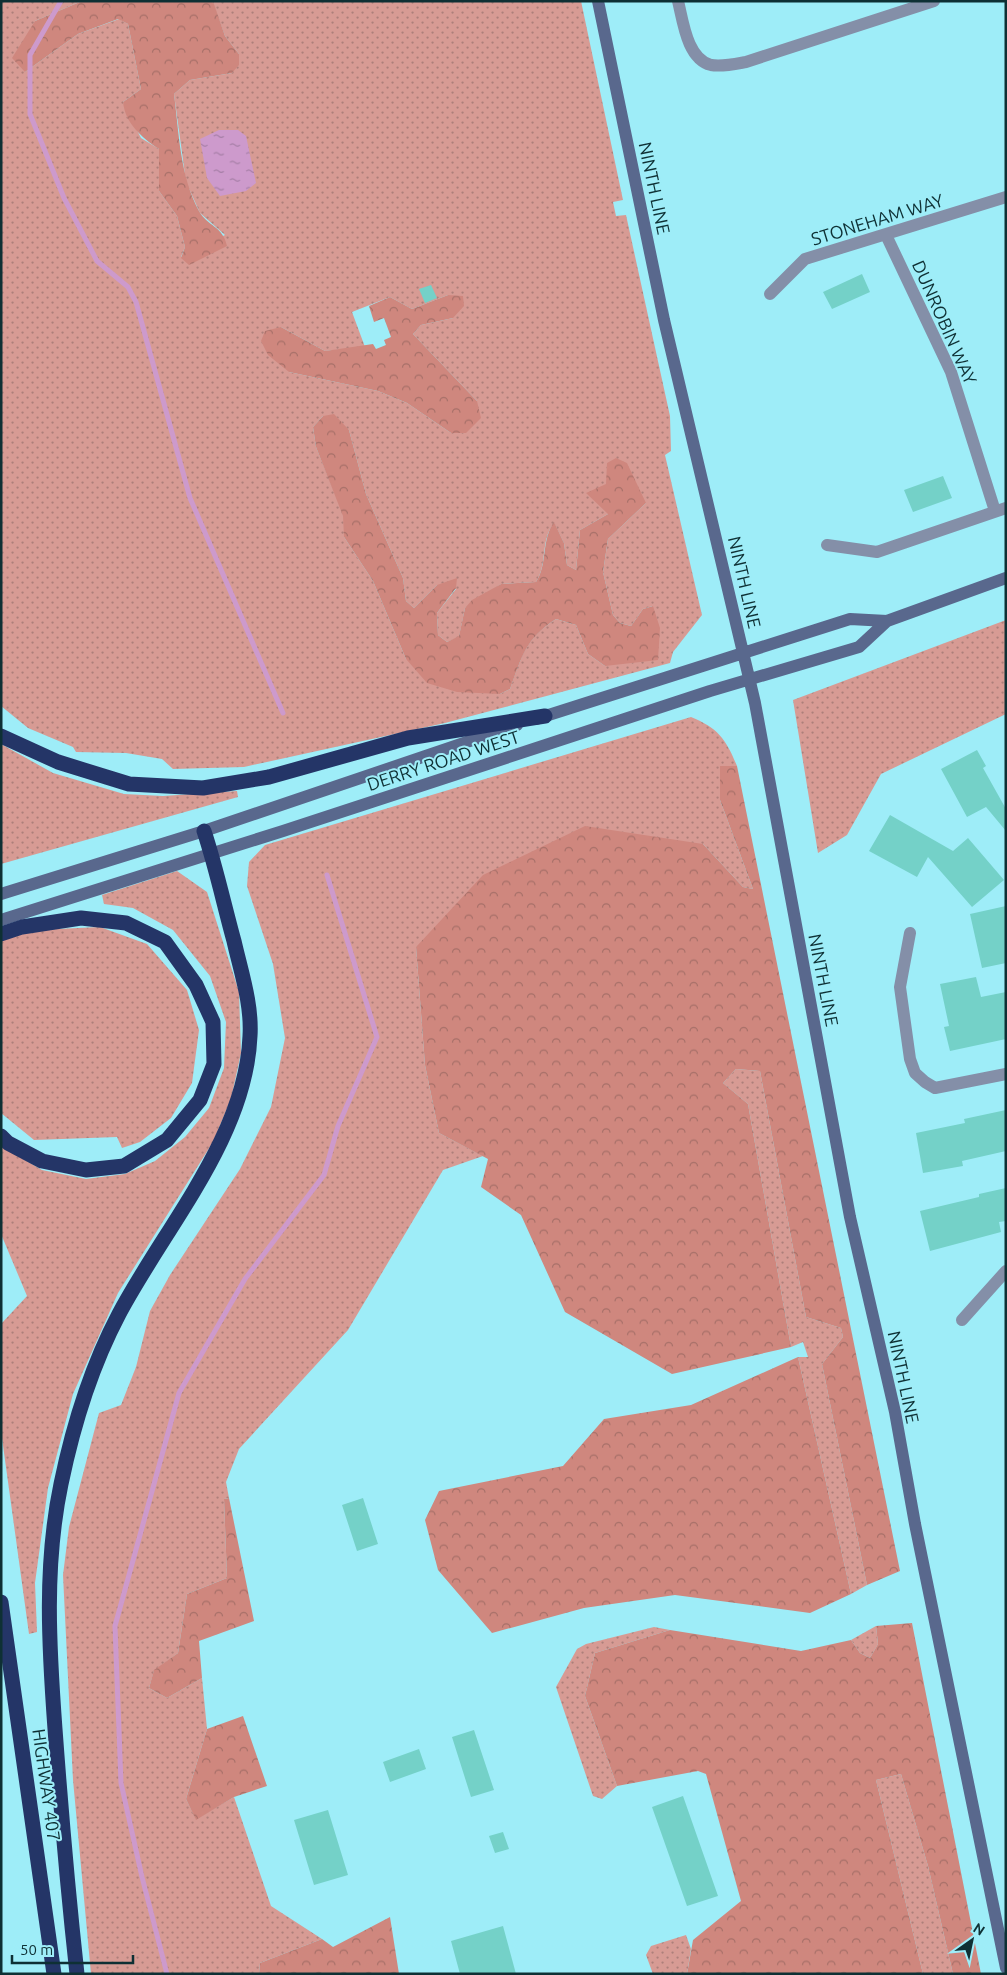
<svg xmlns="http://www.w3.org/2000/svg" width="1007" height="1975" viewBox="0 0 1007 1975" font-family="Ubuntu,sans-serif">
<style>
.grass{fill:url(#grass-dots);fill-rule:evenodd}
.forest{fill:url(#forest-crowns)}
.water{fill:url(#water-ripples)}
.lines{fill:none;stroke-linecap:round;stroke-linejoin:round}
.stream{stroke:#cd9acc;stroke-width:5}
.building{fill:#74d1c8}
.minor{stroke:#848fa8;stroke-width:12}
.secondary{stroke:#59688d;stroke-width:12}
.motorway{stroke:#243567;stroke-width:15}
.labels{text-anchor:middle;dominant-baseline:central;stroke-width:4;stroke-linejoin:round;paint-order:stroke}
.street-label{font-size:18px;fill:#0e3034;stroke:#9eedf8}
</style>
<defs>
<pattern id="grass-dots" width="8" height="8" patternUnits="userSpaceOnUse" patternTransform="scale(1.25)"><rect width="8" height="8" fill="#d79b94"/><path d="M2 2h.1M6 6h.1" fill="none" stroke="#ad7f7a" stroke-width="1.8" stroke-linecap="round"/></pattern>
<pattern id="forest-crowns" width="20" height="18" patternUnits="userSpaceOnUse" patternTransform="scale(1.25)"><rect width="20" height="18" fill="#cf877e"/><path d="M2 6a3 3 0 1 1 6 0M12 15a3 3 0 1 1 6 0" fill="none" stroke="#a66f68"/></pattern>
<pattern id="water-ripples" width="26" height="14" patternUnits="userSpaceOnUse" patternTransform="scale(1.25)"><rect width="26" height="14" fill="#cd9acc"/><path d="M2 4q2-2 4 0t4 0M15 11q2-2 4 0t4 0" fill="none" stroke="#a57ea6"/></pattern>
</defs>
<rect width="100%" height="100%" fill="#9eedf8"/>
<path class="grass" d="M1,1H82L35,21L25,72L78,34L119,19L128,24L141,89L123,102L141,138L159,149V191L177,216L185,247L181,257L225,235L200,213L186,182L174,94L190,80L232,73L239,54L225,36L212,1H581L623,200L613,202L616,216L626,215L670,416L671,451L665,455L702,615L673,652L670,663L445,723L244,767L173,769L162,759L126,753L76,752L73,747L28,728L1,706ZM448,295L453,318L421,325L413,334L477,401L451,433L407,403L378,391L289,372L281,327L325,351L365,347L352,312L390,297L412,309ZM323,416L349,430L366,494L403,578L406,601L414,608L437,585L456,589L437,613L438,635L447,642L459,637L465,608L501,584L536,582C548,564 540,540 554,523L564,543L567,565L576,570L580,530L608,514L646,503L608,539L603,572L613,615L620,623L631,626L643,609L653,606L605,666L588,654L576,625L556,619C525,639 522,656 510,689L500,694L406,659L373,581L344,537V516L316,447L313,427Z
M1006,620V714L881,774L847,835L818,853L793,700Z
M691,717C718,728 726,739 737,766L720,767V800L753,889L743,887L703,844L416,947L425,1065L439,1133L483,1156L443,1170L348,1330L239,1449L226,1482L229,1498L224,1499L227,1578L187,1594L178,1653L154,1671L149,1688L167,1698L202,1678L207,1729L186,1799L196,1819L234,1797L271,1906L322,1939L260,1963L259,1974H91L73,1780L63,1575L69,1527L99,1413L121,1405L136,1367L150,1311L170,1275L240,1169L271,1107L285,1038L273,964L247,886L249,862L265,845Z
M1,744L53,773L124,794L163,796L237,791L238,797L1,864Z
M177,871L207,892L239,992L241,1053L231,1099L213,1142L118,1293L73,1394L48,1488L35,1583L37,1632L29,1634L1,1431V1324L27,1296L1,1234V1146L42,1170L86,1179L125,1174L155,1161L185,1137L209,1108L224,1068L226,1022L210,976L173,930L133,908L104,904L102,895Z
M100,927L147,944L187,990L199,1030L192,1083L171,1118L140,1142L122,1148L117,1137L34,1140L1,1113V940L35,930Z
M736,1069L760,1071L806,1317L841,1328L843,1337L822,1364L867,1585L851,1594L798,1357H808L803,1342L791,1347L748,1104L723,1083Z
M876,1626L878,1644L870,1658L860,1653L851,1640Z
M654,1627L670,1630L595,1653L585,1696L617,1786L602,1799L593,1796L556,1687L577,1649L586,1644Z
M901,1774L928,1866L953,1974H923L876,1780Z
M686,1935L691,1949L687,1974H653L646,1955L651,1946Z"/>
<path class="forest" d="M82,1H212L214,4L225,36L239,54V65L232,73L190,80L174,94C179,133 180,176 199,211C207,226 223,226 227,246L189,265L181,258L185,247L177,216L159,191V149C142,138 125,123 123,102L141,89L128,24L118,19L78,34L25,72L12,58L35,21Z
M448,295L463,296L464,306L453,318L421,325L413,334L477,401L481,418L466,433H451L407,403L378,391L289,372L268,355L261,341L265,331L281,327L325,351L373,344L376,349L386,345L384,340L391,337L384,318L374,322L369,306L390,297L412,309Z
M334,414L349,430L366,494L403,578L406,601L414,608L437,585L457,578L456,588L437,613L438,635L447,642L459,636L465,608L472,600L501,584L536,582C548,564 541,540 554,522L564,543L567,565L576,570L580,530L608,514L586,493L606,484L607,463L616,458L627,463L646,503L608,539L603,572L613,615L620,623L631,626L643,609L653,606L660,628L658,660L605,666L588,654L576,625L556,619C525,639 522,657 510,689L500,694L457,692L427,683L406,659L373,581L344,537L343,516L316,447L313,427L323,416Z
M720,766H737L900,1571L867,1585L822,1364L843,1337L841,1328L806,1317L760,1071L736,1069L723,1083L748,1104L791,1347L672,1374L565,1312L521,1215L481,1187L488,1159L439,1133L425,1065L416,947L483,875L585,826L703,844L743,887L753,889L720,800Z
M798,1357L851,1594L810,1613L675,1595L584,1608L492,1633L438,1570L425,1520L439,1491L563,1466L604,1419L691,1405Z
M229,1498L254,1621L199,1641L202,1678L167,1698L149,1688L154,1670L178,1653L187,1594L227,1578L224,1499Z
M912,1623L981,1974H953L928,1866L901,1774L876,1780L923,1974H687L693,1940L741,1901L706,1774L698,1771L617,1786L585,1696L595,1653L670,1630L801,1651L851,1640L860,1653L870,1658L878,1644L876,1626Z
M243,1716L267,1786L234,1797L196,1820L186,1799L207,1729Z
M390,1917L399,1974H259L260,1963L322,1939L333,1947Z"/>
<path class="water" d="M219,130H238L246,136L256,183L246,191L220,196L207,178L200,139Z"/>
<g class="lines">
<path class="stream" d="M61,1L30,55V114L64,198L97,261L128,287L136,302L190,498L283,713
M167,1974L142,1877L121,1783L115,1626L179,1393L245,1279L324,1175L338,1126L377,1037L327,875"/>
</g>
<path class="building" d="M862,274L870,292L832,309L823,292Z
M431,285L437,298L425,303L419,289Z
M943,476L952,498L913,512L904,490Z
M977,750L986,766L983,768L1006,809V831L986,807L967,817L941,769Z
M890,815L953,851L968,838L1004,880L972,907L928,857L917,877L869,851Z
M1006,906V963L982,968L970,914Z
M976,977L981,997L1006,992V1039L950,1051L944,1027L949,1026L940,984Z
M1006,1110V1151L962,1161L963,1166L923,1173L916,1133L965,1123L964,1119Z
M1006,1188V1221L999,1222L1001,1232L930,1251L920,1211L979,1197V1194Z
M363,1498L378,1544L357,1551L342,1505Z
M474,1730L494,1790L471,1797L452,1737Z
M419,1749L426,1769L390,1782L383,1762Z
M683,1796L718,1896L687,1906L652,1807Z
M328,1810L348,1875L314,1885L294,1820Z
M503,1832L509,1849L495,1853L489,1836Z
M503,1926L516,1974H460L451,1941Z"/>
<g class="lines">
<path class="minor" d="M678,1C683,21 687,59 711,65C722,67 735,64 746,62L934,1
M886,235L951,372L995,511
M770,294L805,259L1006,197
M827,545L877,552L1006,508
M910,933L900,987L910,1059L915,1073L925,1082L935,1088L1006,1074
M962,1320L1006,1271"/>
<path class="secondary" d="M598,1L664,320L755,703L850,1217L895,1412L915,1524L1006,1968
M536,719L850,619L887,621
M1,894L204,831L517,725
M1,920L283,831L710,691L859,647L887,621L1006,578"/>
<path class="motorway" d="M1,736L58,762L129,784L203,788L269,777L408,738L545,716
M1,934L22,927L81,918L126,923L165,942L196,985L213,1022L214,1064L200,1100L167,1140L124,1166L86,1170L42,1161L8,1143L1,1136
M1,1602L54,1974
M77,1974C68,1892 61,1811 55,1729C49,1647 44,1565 61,1484C73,1426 91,1367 119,1314C165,1227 246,1137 250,1036C252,1004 241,972 234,941C224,905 216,867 204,831"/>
</g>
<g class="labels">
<g class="street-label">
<text transform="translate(655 188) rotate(78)">NINTH LINE</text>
<text transform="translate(877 219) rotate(-17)">STONEHAM WAY</text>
<text transform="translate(945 322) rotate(66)">DUNROBIN WAY</text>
<text transform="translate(745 582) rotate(77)">NINTH LINE</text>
<text transform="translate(443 760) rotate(-18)">DERRY ROAD WEST</text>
<text transform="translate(824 980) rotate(79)">NINTH LINE</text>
<text transform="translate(904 1377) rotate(78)">NINTH LINE</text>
<text transform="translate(47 1785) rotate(82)">HIGHWAY 407</text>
</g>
</g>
<rect width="1007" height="1975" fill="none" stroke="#0e3034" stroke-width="5"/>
<g transform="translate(972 1940) rotate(33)" stroke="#9eedf8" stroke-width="4" paint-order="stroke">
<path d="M0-4L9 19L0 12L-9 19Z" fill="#0e3034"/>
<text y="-8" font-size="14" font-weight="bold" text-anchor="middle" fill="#0e3034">N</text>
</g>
<path d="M12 1955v8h121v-8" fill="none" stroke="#0e3034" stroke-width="2.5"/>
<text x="20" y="1955" font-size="15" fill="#0e3034" stroke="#9eedf8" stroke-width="4" paint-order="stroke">50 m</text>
</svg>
